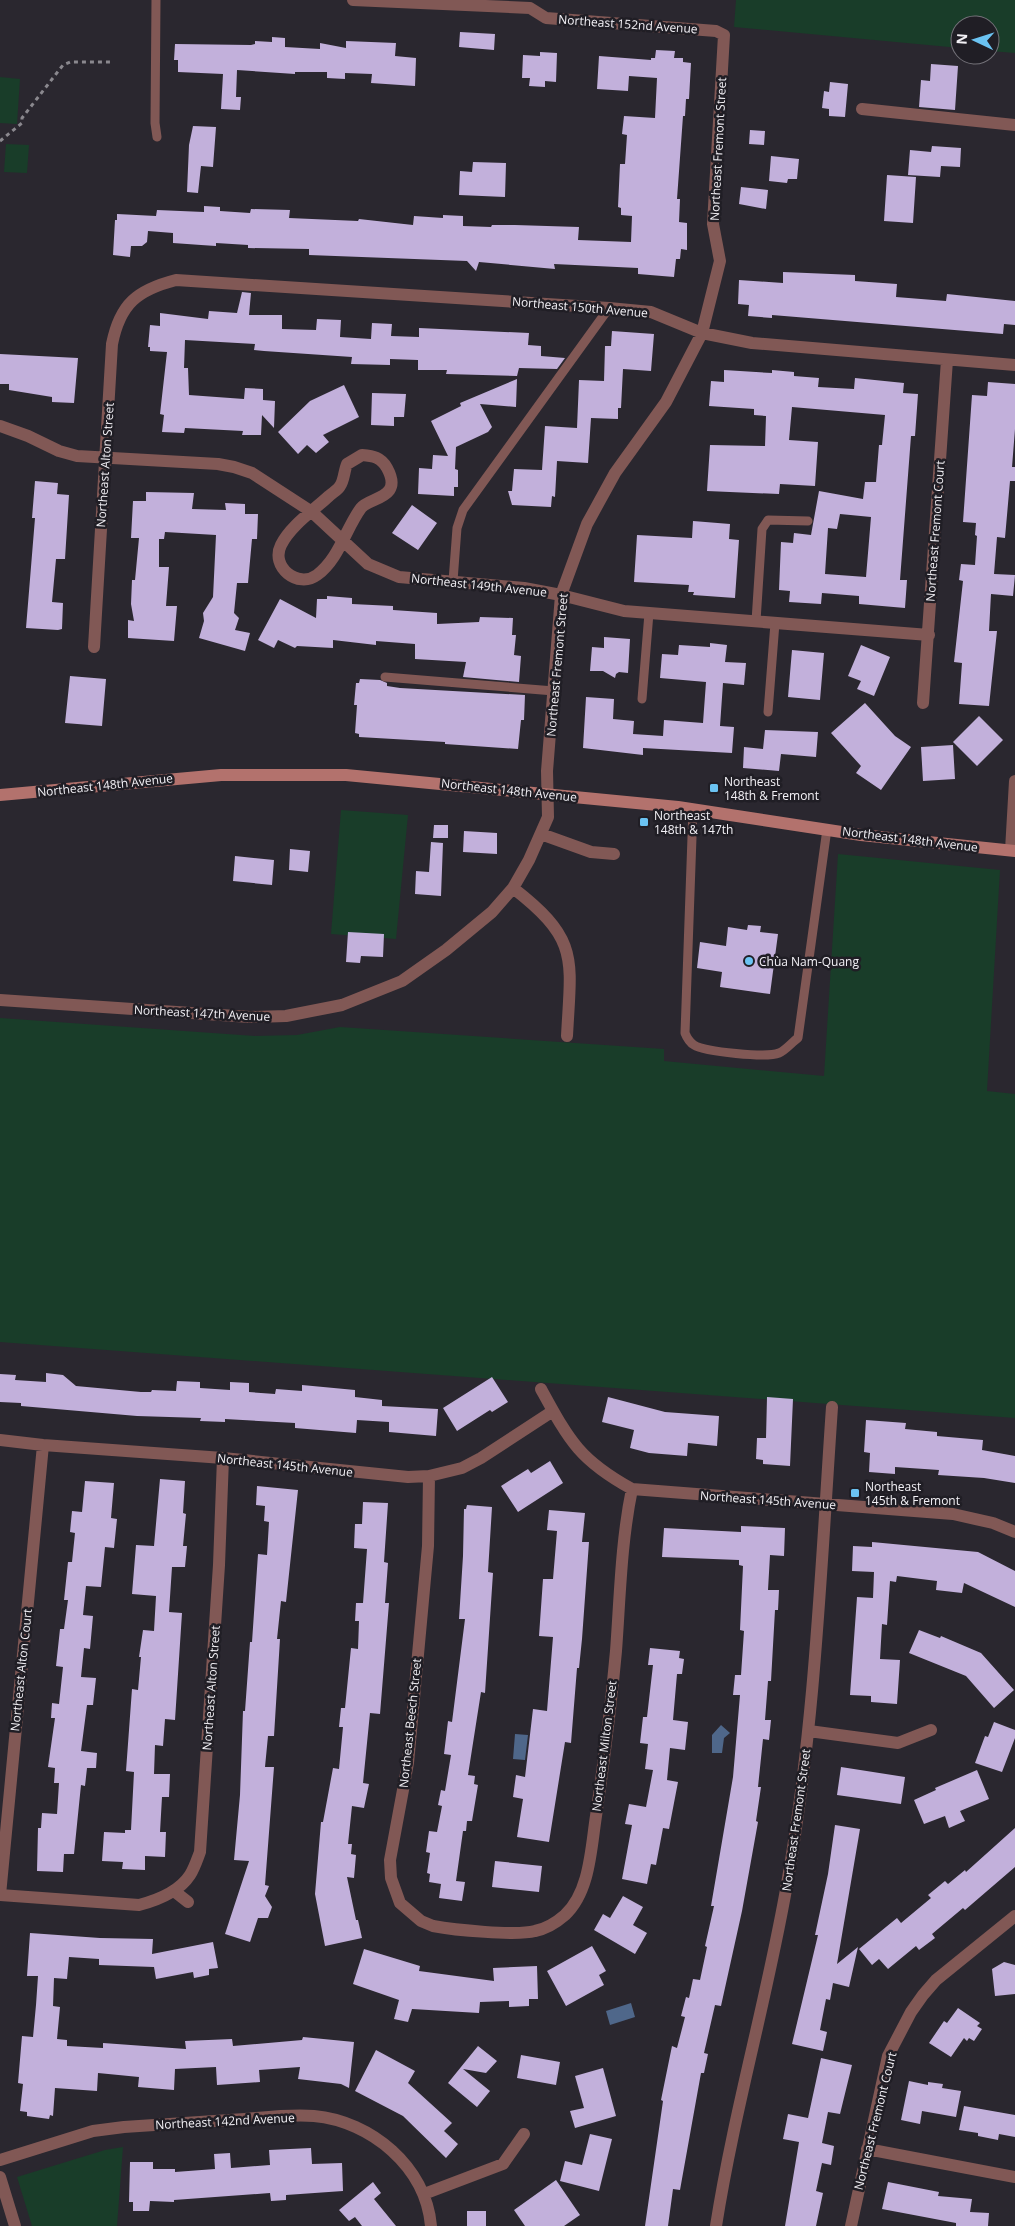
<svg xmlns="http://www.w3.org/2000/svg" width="1015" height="2226" viewBox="0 0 1015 2226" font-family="'Open Sans',sans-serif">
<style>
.green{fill:#193d29}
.water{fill:#4f678a}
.building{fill:#c2b0db;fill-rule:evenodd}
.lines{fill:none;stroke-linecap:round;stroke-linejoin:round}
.path{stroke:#8a888e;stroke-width:3;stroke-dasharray:4 4;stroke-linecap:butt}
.lane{stroke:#815855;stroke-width:9}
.street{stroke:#815855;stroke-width:12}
.secondary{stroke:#b3726d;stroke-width:12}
.poi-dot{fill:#6bc3f2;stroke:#201e25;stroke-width:2}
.labels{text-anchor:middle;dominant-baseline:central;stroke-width:5;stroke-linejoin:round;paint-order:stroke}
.street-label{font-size:12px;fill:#f3f1f6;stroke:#201e25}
.poi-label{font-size:12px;fill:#f3f1f6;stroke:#201e25;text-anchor:start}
</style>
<rect width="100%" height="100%" fill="#2a272f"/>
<path class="green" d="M736,0H1015V53L990,51V25H960V48L734,27Z
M0,77L20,79L17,124L0,123Z
M6,144L29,145L27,173L4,172Z
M341,810L408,815L396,939L331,934Z
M838,854L1000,870L987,1091L1015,1094V1418L0,1342V1018L255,1036L297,1035L340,1027L664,1049V1061L824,1076Z
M123,2147L117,2226H32L17,2177L105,2150Z"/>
<path class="water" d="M721,1725L730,1733L724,1738L722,1753H712V1735Z
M515,1734L528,1735L525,1760L513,1759Z
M631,2003L635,2017L610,2025L606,2011Z"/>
<path class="building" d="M460,32L495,34L494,50L459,47Z
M272,37L285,38V47L320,49V43L346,48V41L396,43L395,56L416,58L415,86L371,83L372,74L345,73V79L327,78V72H295V74L237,70L236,97H241L240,110L221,109L223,74L178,72V60H174L175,44L251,45L255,44V41L272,42Z
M656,50L675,51L674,58H683V62L691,63L689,99H686L685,116H683L677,199H680L679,222L687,223V250L681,249L680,259H676L674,277L638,274V268L554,264L555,269L479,262L476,271L467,261L309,255V249L248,248V245L216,243V246L201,245L173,243V233L148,231L147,242L142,246H131L130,257L113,255L115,220H117V214L156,216L157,210L204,212V206L220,207V211L250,213L251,209L290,210L289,218L358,221L359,219L413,225L414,216L443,218V215L463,216V226L491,227L492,225H515L579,227L578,240L631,242L632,216L621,215V208L618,207L620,164H625L627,135L622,134L624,116L655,118L657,78L629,76L628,91L597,89L599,56L651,60V58H655Z
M540,52L557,53L556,82L545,81V87L529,86L530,78H522L523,55L540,56Z
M931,64L958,66L955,110L919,107L921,80L930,81Z
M830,82L848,84L845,117L829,116V109L822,108L824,91L829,92Z
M193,126L216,127L213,167L201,166L198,193L187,192L189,145Z
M750,130L765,131L764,145L749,144Z
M932,146L961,148L960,167L941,166L940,177L908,175L910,150L931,152Z
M771,156L799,159L797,179H788L787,183L769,181Z
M473,162L506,163L505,197L459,195L460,171L472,172Z
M887,175L916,177L913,223L884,221Z
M741,187L768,190L766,209L739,204Z
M783,272L855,275V281L897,284L896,297L946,301L947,294L1015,301V325L1004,324L1003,334L772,315V318L748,316L749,305L738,304L739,280L783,283Z
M242,292L251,293L249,315H282V329L316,330L317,319L341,320L340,337L371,339L372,323L392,324L391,336L419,337V328L529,333L528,345L541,346V356L565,358L557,369L519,368L517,376L446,374L447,370H418V360L390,359V365L351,364L352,357L264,351L254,350L255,344L185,340L184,368H188L189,395L244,399L245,388L263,389V400L275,401L274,428L262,415L261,435H242L243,431L185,428L184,433L162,432L164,415L160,414L167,352L150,351V347H148L150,325L160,326V313L208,319L209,311L237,313Z
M612,331L654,334L651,371L623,369L621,408H618V419L591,418L588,463L557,461L555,497L552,496L551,507L512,505L508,491H512L514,469L542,470L545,426L577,428L579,380L604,381L605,346H611Z
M0,354L78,358L74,403L52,402V397L9,390V384H0Z
M724,370L772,373V370L794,372V376L819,378L818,387L854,389L855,378L904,383L903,393L918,394L915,436H911L900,580H907L905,608L859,604V596L822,593L821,604L789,602L790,591L779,590L781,542L793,543L794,533L811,535L819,491L863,499L865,482H876L879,445H882L885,415L792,407L789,440L818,442L815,486L780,484L779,494L707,491L710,445L765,446L766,416L754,415V409L709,406L711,381L724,382ZM840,514L871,517L866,577L825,574L828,528L837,529Z
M517,379L516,407L480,404L492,427L488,432L456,447L455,469L458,470V487H454V496L418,494L419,468L432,469L433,455L448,456L431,421L461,406L460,403Z
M988,382L1015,384V429L1012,467H1015V481H1010L1005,538L997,537L994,574L1015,575L1013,596L991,594L989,631H997L989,706L959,704L962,663L954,662L963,581L959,580L961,564L975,565L977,536L975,535L976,523L963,522L972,395L987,396Z
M344,385L359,417L323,435L329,442L316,453L307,445L298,454L278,432L310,401Z
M372,393L406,394L404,417H394V426L371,425Z
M35,481L58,483L57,494L69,495L65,559H56L52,602L63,603L62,629L58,630L26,628L35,518H32Z
M146,492L194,493L192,509L226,510L225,503L245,504V514H258L257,539H252L248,583H237L234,613L239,618L235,630L250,633L245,651L199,638L204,621L203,613L213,597L216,535L165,532L164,539H159V567H169L166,606H177L174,641L128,638V620L134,621L131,604L132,580H135L139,538H131L133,501H146Z
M412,505L437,523L418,550L392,533Z
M693,521L730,524L729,539L739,540L735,598L693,595L694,592H688L689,585L634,582L637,535L692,538Z
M327,596L352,598V604L393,606V610L437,613V624L479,622L480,617L513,618L512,635H516L514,655L521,656L519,682L463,677L466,662L415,659V644L376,641V645L333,640V648L297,646L295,648L278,640L274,648L258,640L280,599L316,618L317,599H327Z
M604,637L630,639L628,673L619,672L616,674L615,678L603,671H590L592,647L604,648Z
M710,643L727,645L725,662L746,663L744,685L723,683L720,726L734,727L732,753L643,748V755L583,748L586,697L614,699L613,719L634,721L633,734L663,736L664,720L703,723L706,682L660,678L662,654L678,655L679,645L710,647Z
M861,645L890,657L874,696L857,689L861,681L848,676Z
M792,650L824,653L820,700L788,697Z
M70,676L106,679L102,726L65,723Z
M360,679L380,680L387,683V686L400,688L525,695L524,720H521L518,749L445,744V742L359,737V734L355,733L357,705H354L356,683H359Z
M865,703L895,736L911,747L881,790L856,773L861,766L831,733Z
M979,716L1003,740L977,766L953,742Z
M765,730L818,732L816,757L781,754L779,771L743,768L744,747L763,749Z
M953,745L955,779L923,781L921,747Z
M434,825H448V838H433Z
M464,831L497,833V854L463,852Z
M431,842L443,843L441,896L415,894L416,871L429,872Z
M290,849L310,851L308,872L289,870Z
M235,856L274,860L272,885L233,881Z
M748,925L761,926L760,932L778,934L770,994L720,987L722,972L697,968L700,942L726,946L728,927L747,930Z
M348,932L384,934L383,957L361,956L360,963L346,962Z
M46,1373L63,1375L76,1386L141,1392H151L152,1390L176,1391L177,1381L200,1382V1388L230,1390V1382L249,1383V1392L275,1394L276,1389L302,1391V1385L355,1390V1397L382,1400V1406L438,1409L436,1436L389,1432V1422L357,1420L356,1433L295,1428V1423L225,1419V1422L200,1421L201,1418L137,1416L21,1406V1403L0,1402V1374L16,1375L15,1380L46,1382Z
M492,1377L508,1402L492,1412L490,1410L457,1431L443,1408Z
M608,1397L665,1412L719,1416L717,1446L688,1443L687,1456L649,1453L630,1448L634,1430L602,1422Z
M767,1397L793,1399L790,1466L763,1464V1460L756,1459L757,1438H766Z
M866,1420L906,1423L905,1429L937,1432V1436L983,1440L982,1450L1015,1456V1483L984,1478L938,1475L939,1470L895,1467V1474L869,1472L870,1453L864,1452Z
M550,1461L563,1483L518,1512L501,1486L528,1469L531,1473Z
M160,1479L185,1481L183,1513L186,1514L183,1546H187L185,1567H172L169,1612L182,1613L175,1720L165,1719L163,1746L155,1745L154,1774H170L169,1797H162L160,1832H166L165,1857L145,1856V1870L122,1869L123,1862L102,1861L104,1832L125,1833V1830H131L134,1772L126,1771L132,1689L138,1690L141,1657H139L143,1630L154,1631L156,1596L132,1594L136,1545L154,1546Z
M85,1481L114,1483L111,1518L117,1519L114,1548L105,1547L101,1587L86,1586L83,1615L93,1616L90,1649L84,1648L81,1677L96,1678L93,1705H87L81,1751L97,1753L96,1768H87L85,1786L81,1785L74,1854H64L63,1872L37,1871L38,1828H41L42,1813L57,1814L59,1783H54L55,1768L48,1767L55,1718H51L52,1703L59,1704L63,1667L56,1666L60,1629H64L68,1600H64L68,1562H72L75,1533L70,1532L72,1511L82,1512Z
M257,1486L298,1490L286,1602L281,1601L277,1639H280L274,1736H268L265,1767H274L265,1885L269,1886L265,1896L272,1907L268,1918H258L250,1942L225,1934L249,1861L234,1860L240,1795L243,1711H245L250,1642H252L258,1554L267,1555L269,1522L264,1521L265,1506L256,1505Z
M363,1502L388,1503L384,1562L388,1563L385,1603H389L380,1714L370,1713L363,1783L369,1784L364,1808L352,1806L348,1844H352L351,1854L356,1855L354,1878L347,1877L356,1920H358L362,1938L325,1946L315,1894L321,1822H323L333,1768L339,1769L343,1727H339L341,1708H345L351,1648L358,1649L359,1621H355L356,1603H363L367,1549L354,1548L355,1524H362Z
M467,1505L492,1507L488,1572L493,1573L485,1693L481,1692L468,1775L475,1776L474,1784L478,1785L472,1821H467L466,1831H463L456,1881L465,1882L462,1901L439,1898L441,1884L429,1882L430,1874L427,1873L430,1853L426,1852L429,1831L437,1832L442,1806L438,1805L441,1790L445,1791L451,1755L444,1754L448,1721L452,1722L465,1619H459L463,1556L464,1509H466Z
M549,1510L585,1513L582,1542H589L582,1639L579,1668H577L571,1743L565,1742L549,1842L517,1837L523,1799L513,1797L516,1775L525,1777L533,1709L547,1711L553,1637L539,1636L543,1579H553L557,1531L547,1530Z
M741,1526L785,1528L784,1556L770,1555L768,1590H779L778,1610H775L771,1681H768L765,1720H771L769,1740L763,1739L758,1787H761L756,1821L758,1822L742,1911L721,2006L715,2005L704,2053L708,2054L704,2073H701L680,2190L673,2189L668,2226H645L663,2101L661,2100L672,2046L677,2048L685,2017L681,2016L686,1997L689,1998L693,1979L700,1980L707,1947L705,1946L714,1906H711L733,1777L740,1695H733L735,1675H741L744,1631L740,1630L743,1566L739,1565V1560L662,1557L664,1528L741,1532Z
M872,1542L978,1552L1015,1571V1607L964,1583L962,1593L936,1590L937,1581L897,1576L896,1582L890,1581L887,1625L882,1624L880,1659L900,1660L897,1704L871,1702V1696L850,1695L857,1597L873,1598L874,1572L852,1571L853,1546L872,1547Z
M919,1630L940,1638L941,1636L981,1653L1014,1690L994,1708L966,1676L909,1653Z
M650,1648L680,1651L679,1658L684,1659L682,1674H677L673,1720L688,1722L685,1750L670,1748L667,1780L678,1782L669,1829L663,1828L656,1865L651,1864L647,1884L622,1879L632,1825L625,1824L629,1804L646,1807L653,1770L645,1769L648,1744L640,1743L643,1717H647L653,1665H648Z
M994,1722L1015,1730V1738L1002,1772L975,1763L985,1736L988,1737Z
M841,1767L905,1777L901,1804L837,1795Z
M977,1770L989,1799L960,1811L965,1821L949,1828L945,1816L924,1824L914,1800L936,1790L935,1788Z
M835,1825L860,1829L837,1964L858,1947L849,1987L833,1983L830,2000L826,1999L820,2030L827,2032L823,2051L792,2044L818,1935H815L828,1874Z
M1015,1828V1867L965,1910L963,1908L932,1934L935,1938L919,1950L916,1946L888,1969L879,1959L872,1965L859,1949L897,1918L901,1923L931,1898L928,1895L945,1881L948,1884L965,1870L966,1872Z
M495,1861L542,1866L539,1892L492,1887Z
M623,1896L643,1907L633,1925L647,1933L635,1954L594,1930L603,1914L610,1918Z
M30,1933L100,1938L153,1939L152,1954L213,1942L218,1968L209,1969V1975L194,1978L193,1972L156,1979L154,1967L99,1965V1959L69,1957L67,1979L54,1978L53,2006L60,2007L57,2039L67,2040V2046L103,2048V2043L186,2049L185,2041L232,2039L233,2046L302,2040L303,2037L354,2042L349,2088L341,2084L298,2079L300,2067L259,2070L260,2082L217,2085L216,2067L175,2069L174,2090L138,2087L139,2077L98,2073L97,2091L55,2088L53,2116L50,2115L49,2119L27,2116V2112L20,2111L23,2084L18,2083L22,2036L33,2037L36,2005L38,1976H27Z
M592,1946L606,1971L599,1975L604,1985L566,2006L547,1971Z
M364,1949L420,1966L419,1971L494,1981L493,1968L537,1966L538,1999H529V2006L509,2007V2001L480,2002L479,2013L412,2009L408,2022L394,2019L399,2000L353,1984Z
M1004,1962L1015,1965V1994L995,1996L992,1969Z
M958,2008L980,2023L977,2026L982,2029L974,2041L969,2038L967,2041L964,2038L951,2057L929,2043L944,2021L947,2023Z
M478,2046L497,2061L486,2073L463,2069L490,2091L477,2107L448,2083Z
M376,2050L415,2071L408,2083L452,2123L444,2131L458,2144L446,2158L403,2116L355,2091Z
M521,2055L560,2062L556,2085L517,2078Z
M821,2058L852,2065L840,2114L828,2112L822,2143L834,2146L831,2165L822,2163L816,2191L823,2193L816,2226H785L799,2142L783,2139L788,2114L808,2118Z
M603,2068L616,2116L575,2128L570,2111L584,2108L575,2076Z
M909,2081L928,2085V2082L943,2084L942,2088L961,2091L956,2117L922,2111L920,2124L901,2120Z
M964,2106L1015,2115V2137L999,2134L998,2140L978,2136V2133L959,2130Z
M590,2134L612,2139L599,2191L560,2181L565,2161L582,2165Z
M311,2148L312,2164L342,2163L343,2191L286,2195V2200L271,2201L270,2193L174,2200V2202L150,2201L149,2211H133V2202H129L130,2162H153V2169H175V2172L215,2169L214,2154L230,2153L231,2168L270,2165L269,2150Z
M556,2180L580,2215L564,2226H525L514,2210Z
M373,2182L381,2193L374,2199L396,2226H362L355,2217L349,2221L339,2210Z
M888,2182L939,2192L938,2196L972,2199L970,2212L989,2213L988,2226H956V2223L882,2209Z
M467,2211H486V2226H467Z"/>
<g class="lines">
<path class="path" d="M0,141L22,123V118L63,65L70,62H111"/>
<path class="lane" d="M156,0L155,123L157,137
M453,581L457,528L463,510L609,308
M756,621L762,529L768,520L808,521
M385,677L554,691
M642,699L649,613
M768,712L775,623
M693,809L685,1033C687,1038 689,1042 694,1045C705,1052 767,1058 779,1053C786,1050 792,1042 798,1038L827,829"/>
<path class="street" d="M862,109L1015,125
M0,426L28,436L59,451L77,456L218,464L234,467L252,473L312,512L368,564L399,577L524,588L561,595L624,611L929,635
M362,455C373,456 381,457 387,468C404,499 369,497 361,508C346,528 339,559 317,575C298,589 270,567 281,545C290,526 314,510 329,496C332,493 338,490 340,486C344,481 344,471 347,464Z
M94,647L112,344C120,304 137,290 176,280L609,308L651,312L702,333L752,343L1015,365
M923,703L947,360
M541,834L591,852L614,854
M1011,850L1015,781
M513,888C580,940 571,958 567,1036
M0,1000L250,1017L286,1016L342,1005L402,981L446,950L492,912L513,888L529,860L548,817L547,771L561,595L587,524L615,473L666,402L702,333L720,261L713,224L724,35L716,31L546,18L530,8L353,0
M541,1389C569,1440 579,1460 632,1489L953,1514L993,1523L1015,1532
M0,1440L43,1445L223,1458L408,1477L429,1476L462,1468L481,1458L553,1411
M429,1476L428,1546L408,1763L390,1860L391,1878L400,1903L421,1921L433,1926C454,1930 516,1936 535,1931C545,1929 557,1922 565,1915C590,1892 591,1848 596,1816C604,1761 611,1706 616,1651C620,1597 621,1542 632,1489
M809,1731L898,1743L931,1730
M174,1891L188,1902
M0,1895L139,1905C158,1900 179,1892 190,1875C194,1869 197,1860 200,1852L219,1565L223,1458
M0,1895L43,1445
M867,2149L1015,2177
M0,2160L93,2131L124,2127C165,2124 205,2122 245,2119C268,2117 291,2114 314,2116C371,2121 426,2167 431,2226
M0,2177L15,2226
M424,2194L503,2164L524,2134
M716,2226C734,2111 767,1999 787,1884C815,1726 821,1566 832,1407
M851,2226L888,2056L911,2012L923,1995L936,1980L1015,1916"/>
<path class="secondary" d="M0,795L221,775H346L678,807L861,835L1015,851"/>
</g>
<g class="poi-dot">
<rect x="709" y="783" width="10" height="10" rx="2.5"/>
<rect x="639" y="817" width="10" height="10" rx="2.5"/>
<circle cx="749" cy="961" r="5"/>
<rect x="850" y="1488" width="10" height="10" rx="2.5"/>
</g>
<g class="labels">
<g class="street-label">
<text transform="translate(628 24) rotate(4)">Northeast 152nd Avenue</text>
<text transform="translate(718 149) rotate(-87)">Northeast Fremont Street</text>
<text transform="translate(580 307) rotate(5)">Northeast 150th Avenue</text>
<text transform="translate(105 465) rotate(-86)">Northeast Alton Street</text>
<text transform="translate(935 531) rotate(-86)">Northeast Fremont Court</text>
<text transform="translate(479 585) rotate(6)">Northeast 149th Avenue</text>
<text transform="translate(557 665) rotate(-85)">Northeast Fremont Street</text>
<text transform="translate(105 785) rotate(-6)">Northeast 148th Avenue</text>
<text transform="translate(509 790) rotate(6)">Northeast 148th Avenue</text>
<text transform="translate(910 839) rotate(7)">Northeast 148th Avenue</text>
<text transform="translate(202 1013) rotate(3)">Northeast 147th Avenue</text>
<text transform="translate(285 1465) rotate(6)">Northeast 145th Avenue</text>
<text transform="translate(768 1500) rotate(4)">Northeast 145th Avenue</text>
<text transform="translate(21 1670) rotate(-84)">Northeast Alton Court</text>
<text transform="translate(211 1688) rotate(-86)">Northeast Alton Street</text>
<text transform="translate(410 1723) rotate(-84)">Northeast Beech Street</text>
<text transform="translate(604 1746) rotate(-83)">Northeast Milton Street</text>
<text transform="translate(796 1820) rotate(-82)">Northeast Fremont Street</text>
<text transform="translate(225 2121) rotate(-3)">Northeast 142nd Avenue</text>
<text transform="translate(875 2121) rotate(-76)">Northeast Fremont Court</text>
</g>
<g class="poi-label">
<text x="724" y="781">Northeast<tspan x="724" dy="14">148th &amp; Fremont</tspan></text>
<text x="654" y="815">Northeast<tspan x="654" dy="14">148th &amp; 147th</tspan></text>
<text x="759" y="961">Chùa Nam-Quang</text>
<text x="865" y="1486">Northeast<tspan x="865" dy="14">145th &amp; Fremont</tspan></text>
</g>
</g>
<g transform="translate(975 40) rotate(274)"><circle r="24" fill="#201e25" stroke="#747279"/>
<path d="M0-4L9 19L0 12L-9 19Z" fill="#6bc3f2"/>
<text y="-8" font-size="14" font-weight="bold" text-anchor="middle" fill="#f3f1f6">N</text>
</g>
</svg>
